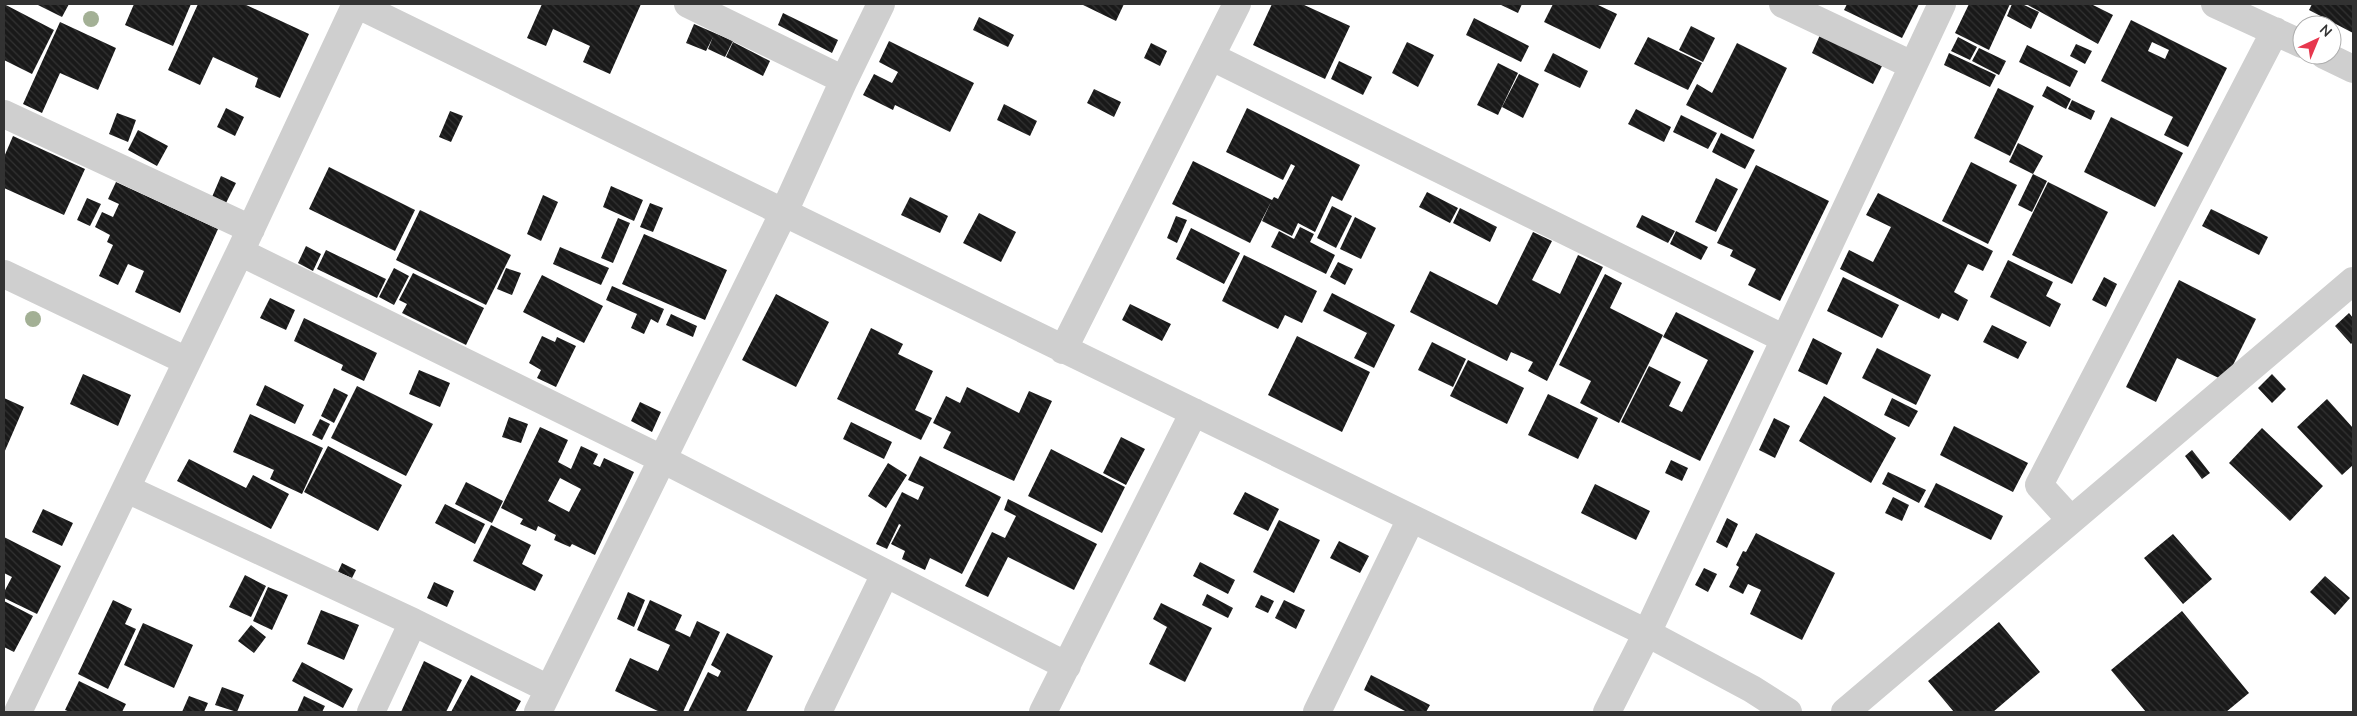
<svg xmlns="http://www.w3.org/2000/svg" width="2357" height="716" viewBox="0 0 2357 716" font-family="'Nunito Sans',sans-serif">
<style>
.building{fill:url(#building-back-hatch);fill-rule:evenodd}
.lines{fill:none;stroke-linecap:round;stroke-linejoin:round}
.minor{stroke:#cfcfcf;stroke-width:28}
.tree{fill:#a3b095}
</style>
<defs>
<pattern id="building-back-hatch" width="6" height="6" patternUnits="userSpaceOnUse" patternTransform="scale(1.25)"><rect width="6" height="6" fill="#191919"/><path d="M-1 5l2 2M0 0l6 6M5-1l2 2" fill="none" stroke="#323232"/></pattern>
</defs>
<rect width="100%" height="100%" fill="#fff"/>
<path class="building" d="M4,4L54,30L32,74L4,60Z
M36,4H69L62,17Z
M134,4H191L173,46L125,25Z
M198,4H244L309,34L280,98L255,87L258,78L213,57L200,85L168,70Z
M542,4H641L610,74L583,62L590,46L553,29L546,46L527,38Z
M1081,4H1124L1116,21Z
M1272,4H1302L1350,26L1325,79L1253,45Z
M1499,4H1522L1518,13Z
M1553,4H1596L1617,14L1600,49L1544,22Z
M1847,4H1919L1902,38L1844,10Z
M1969,4H2010L1989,50L1955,33Z
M2012,4H2022L2039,12L2031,29L2007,16Z
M2026,4H2091L2113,15L2098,44Z
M2312,4H2353V33L2309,10Z
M783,13L838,40L832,53L778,25Z
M979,17L1014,35L1008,47L973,30Z
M1474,18L1529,46L1521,62L1466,35Z
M2131,20L2227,68L2188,147L2164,135L2173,117L2101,81ZM2152,42L2169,50L2165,59L2148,51Z
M60,22L116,48L98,90L60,73L42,113L23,104Z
M694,24L733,41L725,57L708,49L713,37L706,51L686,43Z
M1691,26L1715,38L1703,62L1679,50Z
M1820,35L1882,66L1873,84L1812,53Z
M1648,37L1702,63L1688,90L1634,64Z
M1958,37L1977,47L1970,60L1951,51Z
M889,41L974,83L950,132L895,105L893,110L863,95L874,74L892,83L898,72L879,62Z
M733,42L770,61L763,76L726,57Z
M1407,42L1434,55L1418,87L1392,73Z
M1151,43L1167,51L1160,66L1144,58Z
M1737,43L1787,68L1753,139L1686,105L1697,84L1712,93Z
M2076,44L2092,51L2085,64L2070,56Z
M2027,45L2078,71L2070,87L2019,62Z
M1979,48L2006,61L1999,75L1972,61Z
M1553,53L1588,71L1580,88L1544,71Z
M1949,53L1996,75L1990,87L1944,65Z
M1339,61L1372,77L1363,95L1331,79Z
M1498,63L1518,73L1498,115L1477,105Z
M1519,74L1539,84L1523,118L1502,107Z
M2047,86L2071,99L2066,109L2042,96Z
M1998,88L2034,106L2010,156L1974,138Z
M1094,89L1121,102L1114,117L1087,103Z
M2072,100L2095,111L2091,120L2068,109Z
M1004,104L1037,121L1030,136L997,120Z
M226,108L244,117L235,136L217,127Z
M1247,108L1360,165L1342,201L1332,196L1315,232L1298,223L1292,236L1262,221L1271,202L1250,243L1172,204L1193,161L1272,200L1274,197L1278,199L1295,166L1291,164L1283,180L1226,152Z
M1636,109L1671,127L1664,142L1628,124Z
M450,111L463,116L451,142L439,137Z
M117,113L136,120L128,142L109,134Z
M1681,115L1717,133L1708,149L1673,132Z
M2111,117L2183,153L2155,207L2084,172Z
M138,130L168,146L157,166L128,150Z
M1721,133L1755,150L1745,169L1712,152Z
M13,136L85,169L64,215L4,188V157Z
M2018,143L2043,156L2033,174L2047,181L2032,212L2018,205L2033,174L2009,162Z
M1971,162L2017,185L1988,244L1942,221Z
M1756,165L1829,201L1780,301L1748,285L1756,269L1730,256L1733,250L1717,243Z
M329,167L415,210L395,251L309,209Z
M221,176L236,183L226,203L212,197Z
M1716,178L1738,189L1716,232L1695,222Z
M116,182L218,229L180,313L135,292L144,271L128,264L118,285L99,276L113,245L107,242L110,235L95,227L102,212L113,217L119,204L108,199Z
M2048,182L2108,212L2072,284L2012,255Z
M611,186L643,200L634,221L603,207Z
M1427,192L1458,208L1450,223L1419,207Z
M1878,193L1993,251L1983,271L1968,264L1954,292L1968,300L1958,321L1942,313L1939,319L1840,269L1849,250L1873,262L1891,227L1866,215Z
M543,195L558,202L541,241L527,234Z
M910,197L948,216L940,233L901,215Z
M87,198L101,204L90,226L77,220Z
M650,203L663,208L653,232L640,227Z
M1332,206L1352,216L1336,248L1317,238Z
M1460,208L1497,227L1490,242L1453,223Z
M2211,209L2268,237L2259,255L2202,226Z
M420,210L511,255L486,305L396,260Z
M979,213L1016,232L1001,262L963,243Z
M1642,215L1675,231L1668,243L1636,227Z
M1176,216L1187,220L1177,243L1167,238Z
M1355,217L1376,228L1361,259L1340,249Z
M618,218L630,223L613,263L601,258Z
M1300,227L1314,234L1310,242L1335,255L1326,274L1271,247L1279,231L1294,239Z
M1191,228L1240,253L1224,284L1176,259Z
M1676,231L1708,247L1701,260L1670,244Z
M1533,232L1552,241L1532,280L1560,294L1578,255L1603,267L1547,381L1528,371L1533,362L1511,352L1507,361L1410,312L1430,271L1497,305Z
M644,234L727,270L705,320L622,284Z
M306,246L321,254L313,271L298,263Z
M560,247L609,268L601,285L553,264Z
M326,250L386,279L377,298L317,269Z
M1244,255L1317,291L1302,323L1285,315L1278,329L1222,301Z
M2008,260L2053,282L2046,296L2061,304L2050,327L1990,297Z
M1338,262L1353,269L1345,285L1330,277Z
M394,268L409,276L394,305L379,297Z
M506,268L521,273L512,295L497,289Z
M413,273L484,308L466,345L402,313L407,304L399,300Z
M1605,274L1622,283L1610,308L1663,335L1619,423L1580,403L1591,381L1559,365Z
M542,275L603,306L584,343L523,312Z
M1843,277L1899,305L1882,338L1827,311Z
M2104,277L2117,284L2106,307L2092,300Z
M2179,280L2256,319L2225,381L2177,358L2156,402L2126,387Z
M612,286L664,309L658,323L651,319L644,334L631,328L637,314L606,300Z
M1332,293L1395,325L1374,368L1354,358L1367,333L1323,311Z
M776,294L829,322L796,387L742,360Z
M270,298L295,310L286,330L260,318Z
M1130,304L1171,324L1162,341L1122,320Z
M1676,312L1754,351L1700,461L1621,422L1649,366L1681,382L1669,406L1682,412L1708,360L1663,337Z
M2349,313L2353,318V342L2351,344L2335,326Z
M671,314L697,326L693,337L666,325Z
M304,318L377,353L364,381L341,370L343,365L294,341Z
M1992,325L2027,342L2018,359L1983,342Z
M871,328L903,344L898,354L933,371L915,410L932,418L921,440L837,399Z
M542,336L555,342L557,337L576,346L556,387L537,378L541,370L529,363Z
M1297,336L1370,372L1342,432L1268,395Z
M1813,338L1842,353L1827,385L1798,371Z
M1432,342L1466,359L1453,387L1418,370Z
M1877,348L1931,375L1916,405L1862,378Z
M1468,360L1524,388L1507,424L1450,396Z
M419,370L450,383L440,407L409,394Z
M83,374L131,395L118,426L70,404Z
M2272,374L2286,389L2272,403L2258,388Z
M265,385L304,405L295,424L256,405Z
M357,386L433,424L406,476L331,438Z
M967,387L1019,413L1029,391L1052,401L1014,481L943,448L951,432L933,423L946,396L960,403Z
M334,388L348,395L334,423L321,416Z
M1548,394L1598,418L1578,459L1528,435Z
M1824,396L1896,438L1871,483L1799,441Z
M4,398L24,407L4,453Z
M1892,398L1918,411L1909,427L1884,415Z
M2327,399L2353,428V465L2342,475L2297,427Z
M640,402L661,412L652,432L631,421Z
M250,414L323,448L302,494L270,479L274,470L233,452Z
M509,417L528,424L521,443L502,437Z
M1774,418L1790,426L1775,458L1759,450Z
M320,419L330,424L322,440L312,435Z
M851,422L892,442L884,459L843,439Z
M1954,426L2028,463L2013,492L1940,455Z
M540,427L568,440L558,462L571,469L581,446L598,454L593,464L600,467L604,458L634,472L595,555L572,544L570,547L554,540L556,535L538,526L536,531L520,524L523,519L501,508ZM560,478L581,489L569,512L548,501Z
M2262,428L2323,486L2290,521L2229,463Z
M1121,437L1145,449L1126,485L1103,473Z
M328,446L402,485L378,531L304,492Z
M1051,449L1125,487L1102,533L1028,496Z
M2192,450L2210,473L2202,479L2185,456Z
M920,456L1001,497L962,574L930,558L925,570L902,559L905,551L891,544L901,525L899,524L887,549L876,544L902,492L918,500L924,487L908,480Z
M189,459L246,488L253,475L289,494L271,529L177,481Z
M1671,460L1688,468L1682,481L1665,473Z
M888,463L907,475L886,508L868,496Z
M1888,472L1926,490L1919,503L1882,484Z
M466,482L503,501L492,523L455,504Z
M1936,483L2003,516L1991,540L1924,507Z
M1595,484L1650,511L1636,540L1581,513Z
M1245,492L1279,509L1268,531L1233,514Z
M1893,497L1909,505L1902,521L1885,513Z
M1008,499L1097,544L1074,590L1008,557L988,597L965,586L992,532L1005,538L1016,516L1004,510Z
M445,504L485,524L475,544L435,523Z
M43,509L73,523L62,546L32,532Z
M1727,518L1738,524L1727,548L1716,542Z
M1279,520L1320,540L1294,593L1253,572Z
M491,525L531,545L522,564L543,575L535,591L473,561Z
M1756,533L1835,573L1802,640L1750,614L1761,590L1748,584L1743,594L1729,587L1739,567L1736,565L1743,551L1746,552Z
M2173,534L2212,579L2183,604L2144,558Z
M4,537L61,566L37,614L4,598V592L12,577L4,573Z
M1339,541L1369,556L1360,573L1330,558Z
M1200,562L1235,580L1228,594L1193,576Z
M342,563L356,570L352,578L338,572Z
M1704,568L1717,574L1708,592L1695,585Z
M245,575L266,586L251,617L229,607Z
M2325,576L2350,598L2335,615L2310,592Z
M434,582L454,591L447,607L427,598Z
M268,587L288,595L272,630L253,621Z
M628,592L645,600L634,627L617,619Z
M1207,594L1233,608L1228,618L1202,605Z
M1261,595L1274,601L1268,613L1255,607Z
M113,600L132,609L125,624L136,629L108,689L78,674Z
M650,600L682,615L675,630L690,637L697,621L720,632L683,712H660L615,691L630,658L658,671L670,645L637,630Z
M1284,600L1305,610L1296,629L1275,618Z
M4,601L33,616L14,652L4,647Z
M1161,603L1212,628L1185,682L1149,664L1167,627L1153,619Z
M321,610L359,625L344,660L307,644Z
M2182,611L2249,693L2226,712H2146L2111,670Z
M1999,622L2040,672L1993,712H1954L1928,681Z
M143,623L193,645L174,688L124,665Z
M251,625L266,637L254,653L238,641Z
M727,633L773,656L746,712H688L708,672L718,677L721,671L711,665Z
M424,661L462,680L446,712H401Z
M302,662L353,689L343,708L292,681Z
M471,675L521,701L515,712H451Z
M1371,675L1430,705L1426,712H1407L1364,690Z
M79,681L126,704L122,712H70L65,710Z
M222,687L244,695L237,712L215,705Z
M189,696L208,703L204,712H182Z
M304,696L325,706L322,712H297Z"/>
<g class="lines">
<path class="minor" d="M356,4L1647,633L1752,689L1788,712
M688,4L844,80
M1783,4L1912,65
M2215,4L2302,44
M2324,55L2353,69
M1212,57L1785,339
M4,114L251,229
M240,252L662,459L1067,666
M4,274L187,361
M1063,350L1237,4
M127,489L413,622L549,689
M2071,520L2039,485L2275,31
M18,712L240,252L356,4
M371,712L413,622
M538,712L784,212L844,80L881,4
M818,712L885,574
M1043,712L1194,412
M1317,712L1411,519
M1607,712L1647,633L1942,4
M1845,712L2353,281"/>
</g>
<g class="tree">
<circle cx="91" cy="19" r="8"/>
<circle cx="33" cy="319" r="8"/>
</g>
<rect width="2357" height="716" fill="none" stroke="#323232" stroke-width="10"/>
<g transform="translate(2317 40) rotate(44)"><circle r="24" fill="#ffffff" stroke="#adadad"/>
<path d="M0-4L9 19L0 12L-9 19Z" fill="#e7374e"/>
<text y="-8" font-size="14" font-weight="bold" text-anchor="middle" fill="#323232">N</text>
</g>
</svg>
